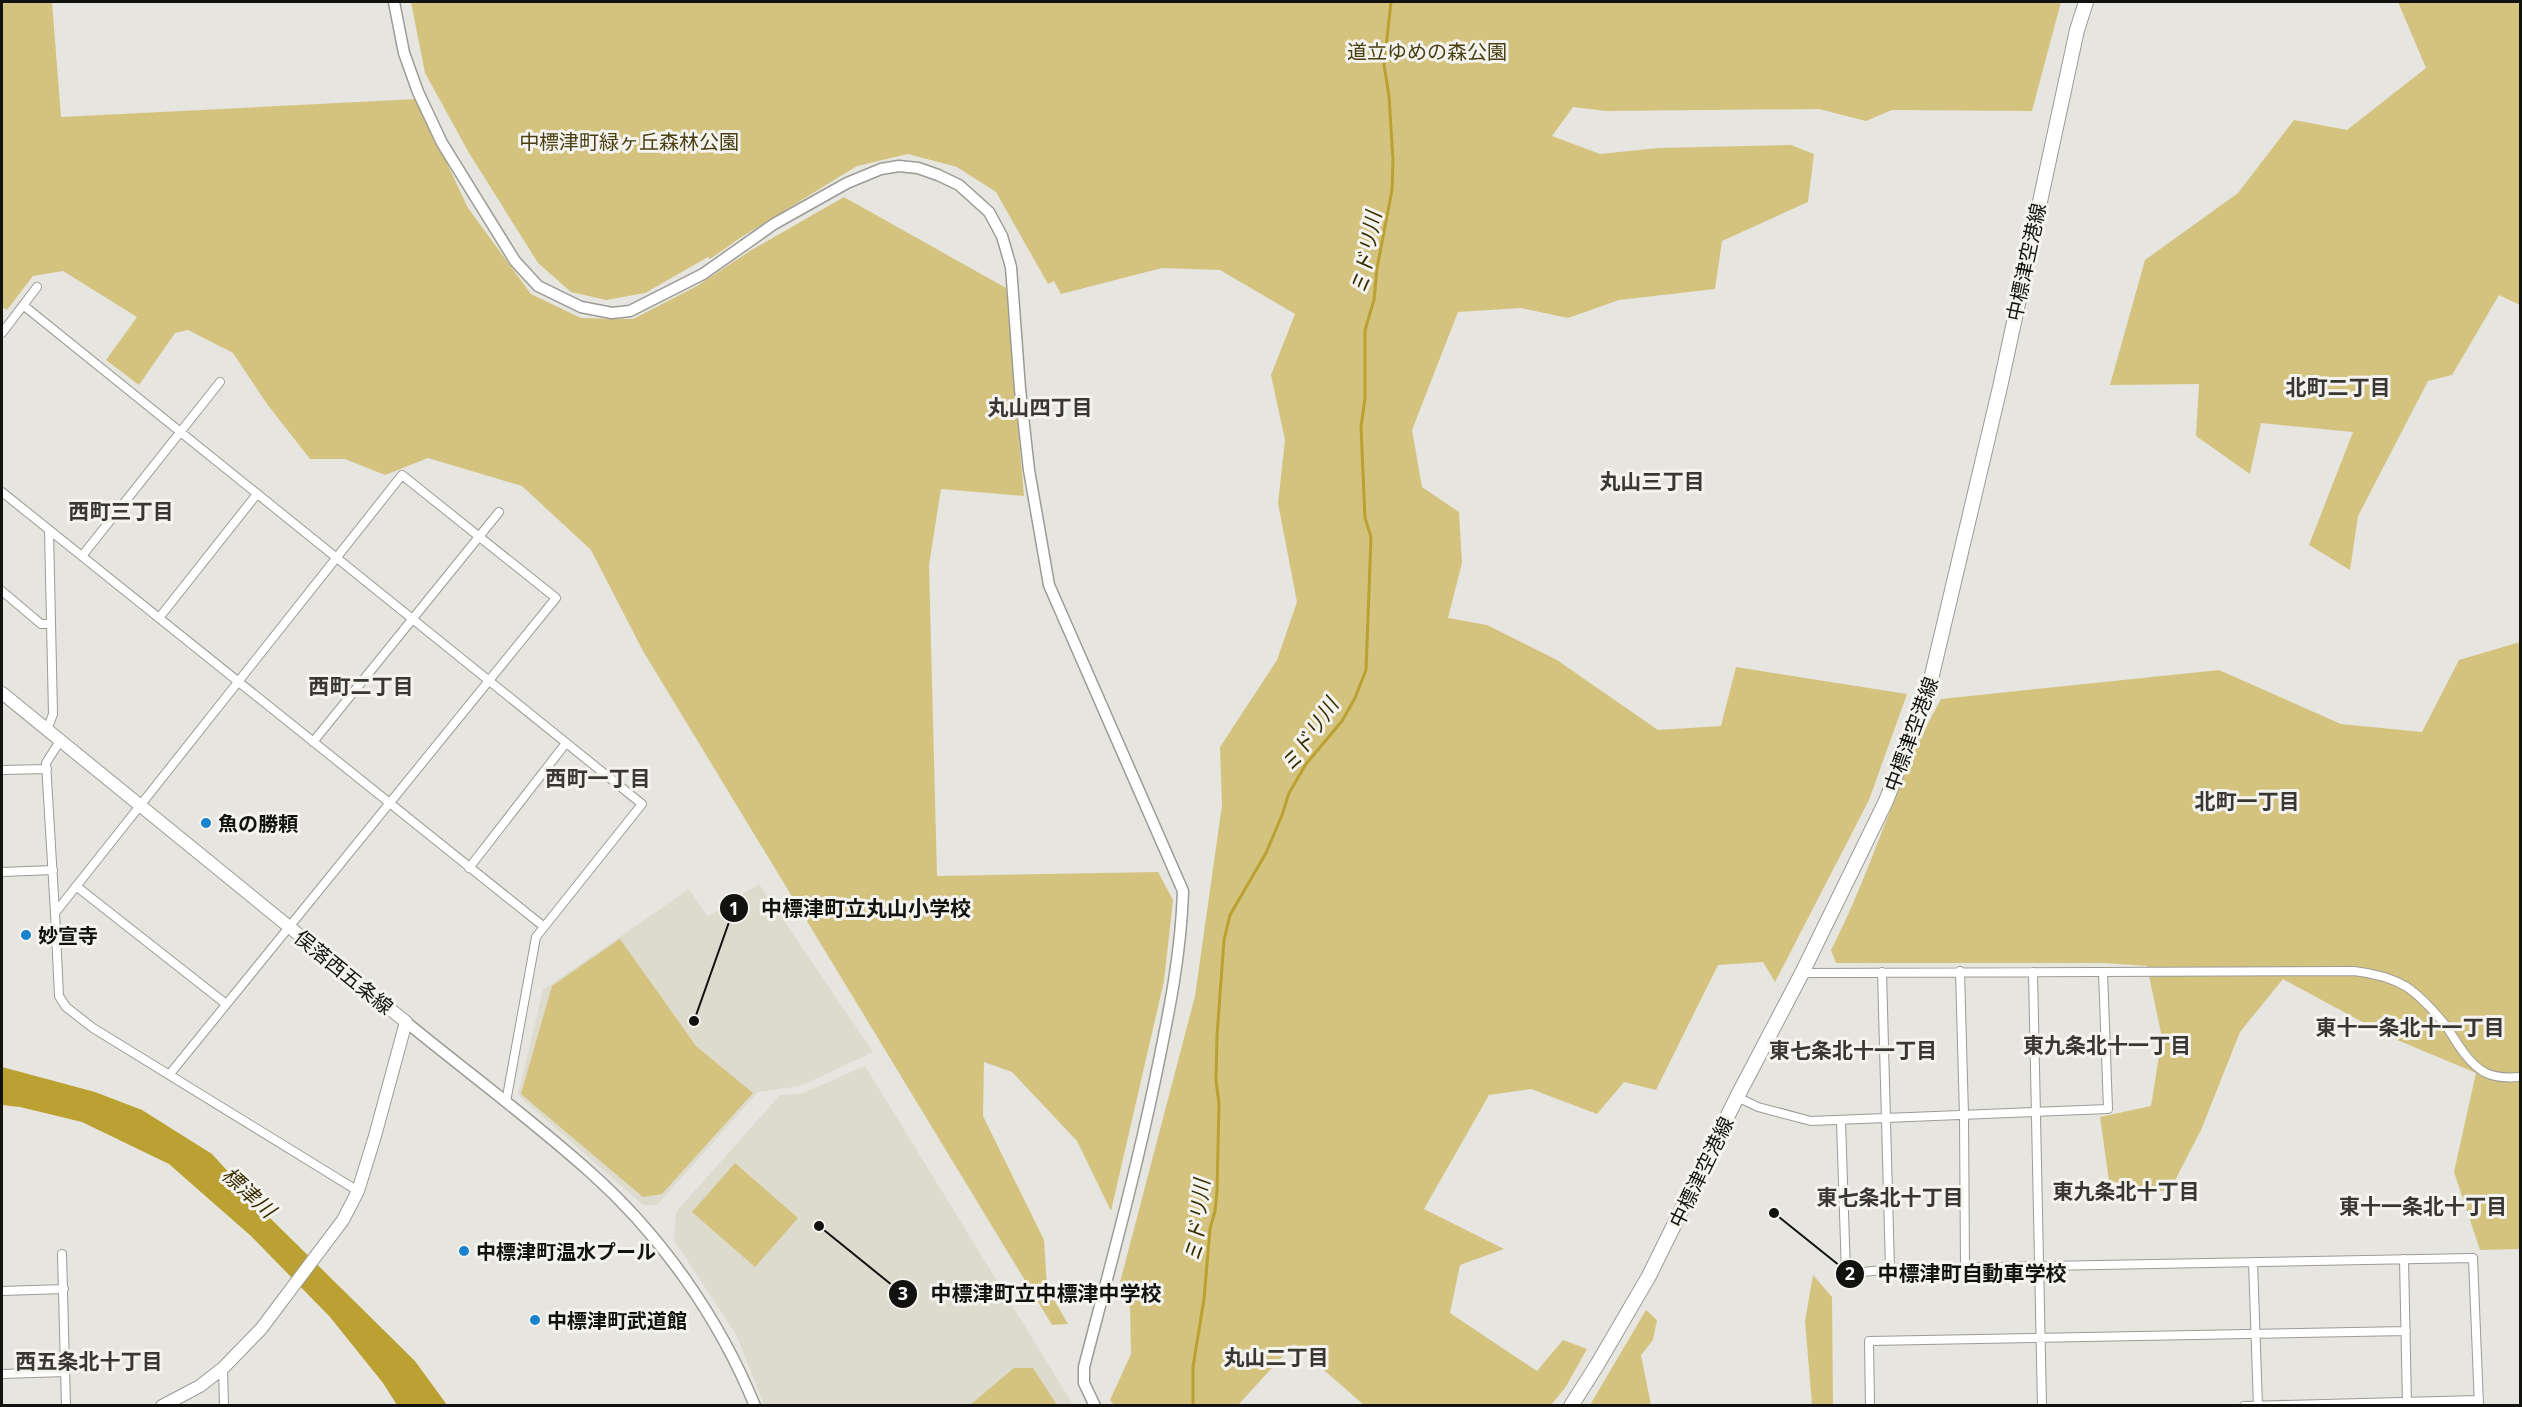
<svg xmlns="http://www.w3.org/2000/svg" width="2522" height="1407" viewBox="0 0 2522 1407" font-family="'Noto Sans','Noto Sans JP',sans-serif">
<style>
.built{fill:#dddace}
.green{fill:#d4c37f}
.water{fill:#baa132}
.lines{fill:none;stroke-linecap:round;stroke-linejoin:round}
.stream{stroke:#baa132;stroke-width:3}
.minor-casing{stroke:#9c9b96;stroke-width:10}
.tertiary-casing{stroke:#9c9b96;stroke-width:13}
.secondary-casing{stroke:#9c9b96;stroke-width:14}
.primary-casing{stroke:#9c9b96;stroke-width:16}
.minor{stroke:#fff;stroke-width:8}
.tertiary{stroke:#fff;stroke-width:10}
.secondary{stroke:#fff;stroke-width:12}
.primary{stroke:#fff;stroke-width:14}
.poi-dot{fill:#1982cd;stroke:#f4f3ee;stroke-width:2}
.labels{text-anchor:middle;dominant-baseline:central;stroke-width:6;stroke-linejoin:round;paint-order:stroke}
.park-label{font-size:20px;fill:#493f12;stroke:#f4f3ee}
.street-label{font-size:20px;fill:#121210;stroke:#f4f3ee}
.poi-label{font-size:20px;font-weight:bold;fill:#121210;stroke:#f4f3ee;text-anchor:start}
.water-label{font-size:21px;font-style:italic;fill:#382e00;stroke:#f4f3ee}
.neighbourhood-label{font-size:21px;font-weight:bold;fill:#383733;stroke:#f4f3ee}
.leader{fill:none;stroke:#121210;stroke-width:2}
.callout-dot{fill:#121210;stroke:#f4f3ee;stroke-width:2}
.mark-label{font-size:18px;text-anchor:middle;font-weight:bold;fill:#fff}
.callout-label{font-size:21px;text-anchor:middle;font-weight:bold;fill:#121210;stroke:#f4f3ee;stroke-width:6;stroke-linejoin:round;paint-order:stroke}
</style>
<rect width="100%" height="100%" fill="#e6e5e0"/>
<path class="built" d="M759,884L873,1052L800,1086L758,1092L657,1205H643L518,1095L543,990L689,889L708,917Z
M865,1066L1034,1341L1073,1405H764L737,1336L674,1240L676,1212L780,1095L801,1094Z"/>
<path class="green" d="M2,2H52L61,117L417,99L468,208L531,294L581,318L633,319L697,286L750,251L844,197L1006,288L1024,496L941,489L929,565L937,876L1158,872L1173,900L1164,981L1111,1211L1077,1141L1012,1072L984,1062L983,1116L1044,1240L1047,1288L1068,1324L1052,1325L643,651L591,550L522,486L428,458L385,475L345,459H310L267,404L233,353L188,330L175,333L139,385L106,360L137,317L63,271L33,276L7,310L2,307Z
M411,2H2061L2032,111L1892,110L1866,121L1819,109L1606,111L1573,107L1552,136L1600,154L1658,148L1791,145L1814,154L1808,202L1722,241L1715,289L1619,300L1568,318L1521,308L1458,312L1412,430L1422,487L1459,512L1462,563L1448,618L1487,625L1557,660L1658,730L1721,726L1736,667L1907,694L1869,800L1775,982L1763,962L1718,965L1656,1090L1624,1082L1597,1114L1531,1089L1489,1095L1424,1209L1504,1249L1460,1265L1450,1313L1537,1371L1563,1340L1587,1349L1565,1388L1551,1405H1364L1294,1344L1238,1405L1115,1406L1110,1400L1131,1354L1130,1308L1118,1290L1195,996L1222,805L1220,747L1277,660L1297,602L1278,503L1285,440L1271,375L1295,314L1220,270L1162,268L1061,294L1054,281L1048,284L996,192L957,167L908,154L857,166L740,238L710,259L708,257L645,293L606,300L571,292L538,263L469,153L425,73Z
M2398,2H2520V305L2499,295L2452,375L2428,381L2358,516L2350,570L2309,545L2353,432L2261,423L2250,474L2196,436L2199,384L2110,385L2145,260L2238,193L2294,120L2347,130L2426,68Z
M2520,642V1249L2480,1250L2454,1172L2476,1073L2390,1037L2283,979L2240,1032L2201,1130L2169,1192L2109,1181L2100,1117L2151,1106L2162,1038L2147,966L2104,963H1836L1831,950C1873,869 1896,779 1941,699L2219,670L2341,724L2422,732L2459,660Z
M620,939L696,1046L753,1093L662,1194L643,1197L521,1094L552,986Z
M735,1163L798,1218L755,1267L692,1212Z
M1813,1275L1832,1297L1833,1405H1812L1805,1321Z
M1646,1310L1657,1320L1653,1340L1641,1355L1651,1405H1590Z
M1014,1368H1033L1057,1405H970Z"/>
<path class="water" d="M2,1067L95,1092L142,1110L212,1154L271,1219L415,1361L447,1405H397L383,1383L330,1317L251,1236L169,1164L82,1122L20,1107L2,1105Z"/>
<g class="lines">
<path class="stream" d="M1193,1406V1367L1204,1299L1210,1229L1215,1211L1217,1191L1219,1104L1216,1080L1217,1036L1224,940L1230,915L1266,853L1282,815L1289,793L1306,764L1342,721L1355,698L1366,670L1371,537L1365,518L1361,427L1365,398V330L1374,300L1377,268L1392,190L1393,160L1389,96L1384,65L1391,2"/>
<defs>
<path id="minor" d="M23,305L642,804L536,937L506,1102
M2,333L37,287
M2,492L543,926
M82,556L220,382
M2,591L41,624H51
M159,618L257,494
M47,730L53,714L49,530
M313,742L499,512
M2,770L47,769
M469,868L566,743
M2,872L53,870
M76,886L226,1004
M55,913L46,763L60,741
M1960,971L1964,1115L1965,1267
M1882,972L1890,1269L2473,1258L2479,1406
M2033,972L2042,1406
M1802,973L2354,971C2372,973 2390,977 2407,987C2421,997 2435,1012 2446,1026C2457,1042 2467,1062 2484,1072C2495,1078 2508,1078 2520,1077
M169,1075L556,598L402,475L55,913L59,996L66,1007L93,1028L358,1191
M1737,1097L1758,1107L1811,1121L2108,1109L2103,972
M1841,1121L1846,1274L1890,1269
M62,1254L66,1406
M2404,1259L2407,1405
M2253,1262L2258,1406
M2,1291L64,1289
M223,1368L224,1406
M2,1374L66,1372
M1870,1406L1869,1341L2406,1331
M2244,1406L2479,1400"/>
<path id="tertiary" d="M394,2L404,53L418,92L442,143L515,261L538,286L581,307L612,313L630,311L703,274L774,224L847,183L881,169L899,166L918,168L938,175L959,185L989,212L1002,236L1011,267L1020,389L1029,470L1049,585L1183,891C1181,956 1168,1017 1155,1080C1135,1176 1109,1271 1084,1367V1383L1095,1406
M406,1022C467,1072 531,1119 590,1172C661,1235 719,1318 755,1406"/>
<path id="secondary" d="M2,693L406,1022L375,1136L358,1191L343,1220L261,1329L223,1368L200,1386L162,1406"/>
<path id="primary" d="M1571,1406L1597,1365L1649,1276L1737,1097L1802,973L1886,801L1928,692L2000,387L2077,30L2086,2"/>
</defs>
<use href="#minor" class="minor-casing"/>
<use href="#tertiary" class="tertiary-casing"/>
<use href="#secondary" class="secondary-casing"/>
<use href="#primary" class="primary-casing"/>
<use href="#minor" class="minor"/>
<use href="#tertiary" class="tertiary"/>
<use href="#secondary" class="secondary"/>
<use href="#primary" class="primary"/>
</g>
<g class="poi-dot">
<circle cx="206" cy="823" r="6"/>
<circle cx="26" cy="935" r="6"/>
<circle cx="464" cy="1251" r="6"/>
<circle cx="535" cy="1320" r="6"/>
</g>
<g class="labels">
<g class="park-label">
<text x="1427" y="51">道立ゆめの森公園</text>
<text x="629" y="141">中標津町緑ヶ丘森林公園</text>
</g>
<g class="street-label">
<text transform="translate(2026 262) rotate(-78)">中標津空港線</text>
<text transform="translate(1911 734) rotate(-70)">中標津空港線</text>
<text transform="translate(344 972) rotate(39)">俣落西五条線</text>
<text transform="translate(1701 1172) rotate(-64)">中標津空港線</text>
</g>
<g class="poi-label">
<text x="218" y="823">魚の勝頼</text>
<text x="38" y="935">妙宣寺</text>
<text x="476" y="1251">中標津町温水プール</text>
<text x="547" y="1320">中標津町武道館</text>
</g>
<g class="water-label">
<text transform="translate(1366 253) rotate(-80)">ミドリ川</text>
<text transform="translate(1309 735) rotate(-56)">ミドリ川</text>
<text transform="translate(249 1192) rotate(42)">標津川</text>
<text transform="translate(1197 1221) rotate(-84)">ミドリ川</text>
</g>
<g class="neighbourhood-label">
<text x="2338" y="387">北町二丁目</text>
<text x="1040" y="407">丸山四丁目</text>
<text x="1652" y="481">丸山三丁目</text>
<text x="121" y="511">西町三丁目</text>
<text x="361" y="686">西町二丁目</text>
<text x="598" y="778">西町一丁目</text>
<text x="2247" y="801">北町一丁目</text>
<text x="2410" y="1027">東十一条北十一丁目</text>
<text x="2107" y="1045">東九条北十一丁目</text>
<text x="1853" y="1050">東七条北十一丁目</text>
<text x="2126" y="1191">東九条北十丁目</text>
<text x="1890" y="1197">東七条北十丁目</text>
<text x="2423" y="1206">東十一条北十丁目</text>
<text x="1276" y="1357">丸山二丁目</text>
<text x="89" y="1361">西五条北十丁目</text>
</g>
</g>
<path class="leader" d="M694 1021L734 908M1774 1213L1850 1274M819 1226L903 1294"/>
<g class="callout-dot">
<circle cx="694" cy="1021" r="6"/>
<circle cx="1774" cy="1213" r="6"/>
<circle cx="819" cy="1226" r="6"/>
<circle cx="734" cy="908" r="15"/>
<circle cx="1850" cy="1274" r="15"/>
<circle cx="903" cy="1294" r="15"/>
</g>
<g class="mark-label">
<text x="734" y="915">1</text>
<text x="1850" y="1280">2</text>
<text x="903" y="1300">3</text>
</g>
<g class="callout-label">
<text x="866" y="916">中標津町立丸山小学校</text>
<text x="1972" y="1281">中標津町自動車学校</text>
<text x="1046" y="1301">中標津町立中標津中学校</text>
</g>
<rect width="2522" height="1407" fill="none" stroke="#121210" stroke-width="6"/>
</svg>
